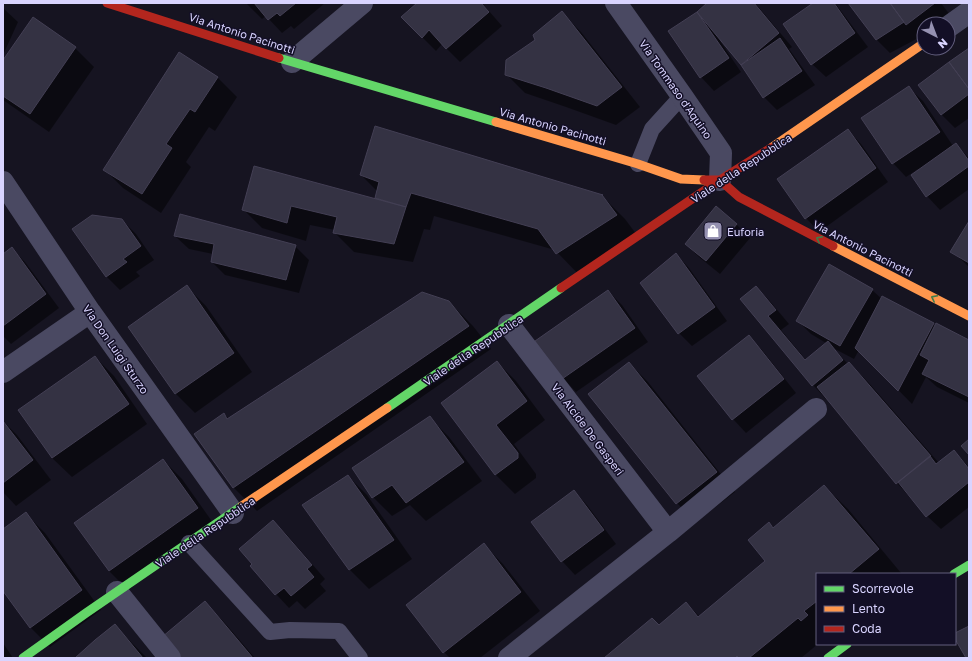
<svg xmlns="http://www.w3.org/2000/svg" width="972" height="661" viewBox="0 0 972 661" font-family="'Golos Text',sans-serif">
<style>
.shadow{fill:#0007}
.building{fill:#343243;stroke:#433f54}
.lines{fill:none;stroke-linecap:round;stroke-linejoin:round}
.lane{stroke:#4a4962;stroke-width:16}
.street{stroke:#4a4962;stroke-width:22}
.fast{stroke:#63d668;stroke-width:9}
.slow{stroke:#ff974d;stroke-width:9}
.jam{stroke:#b3261e;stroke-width:9}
.oneway{stroke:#3f7c4a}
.labels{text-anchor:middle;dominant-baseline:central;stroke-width:3;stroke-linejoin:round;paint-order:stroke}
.street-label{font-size:11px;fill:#d9d4ff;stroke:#130f26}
.poi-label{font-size:11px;fill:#d9d4ff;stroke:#130f26;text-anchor:start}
</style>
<rect width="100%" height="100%" fill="#161421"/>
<path class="shadow" d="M246,3H325L294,29L291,26L282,33L266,16L262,19Z
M418,3H482L502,26L460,62L442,44L436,51L402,17Z
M708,3H755L792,47L789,49L815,85L777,110L764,97L742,64L721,40L720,41L741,72L714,91L701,77L697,13Z
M814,3H835L868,47L826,77L812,64Z
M850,3H941L950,15L938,24H924V35L890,53L877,40Z
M3,8L18,22L3,55Z
M562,13L581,32L640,107L616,125L566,107L525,93L506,74Z
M75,48L94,67L49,132L3,100V62Z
M969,50V118L955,128L942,115L919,85Z
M179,53L218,78L237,97L215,131L209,127L186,162L191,167L161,213L123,188L104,169Z
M909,88L923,101L953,146L955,144L969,158V189L940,210L927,196L912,176L919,170L918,169L906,177L893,163Z
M848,130L861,144L888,182L819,232L806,218Z
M255,167L379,201L376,198L378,192L361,175L601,195L625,219L640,239L581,277L555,250L434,216L430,230L424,229L413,262L354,252L335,233V230L310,225L306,241L262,228L243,209Z
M122,220L136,234L154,260L136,272L140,276L120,290L106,276Z
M969,223V267L952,251Z
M736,224L750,238L720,274L699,257L686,244Z
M175,236L295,246L309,260L299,293L225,275L212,262L213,254L189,249Z
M12,249L25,262L59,308L11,344L3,336V255Z
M676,254L689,268L727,321L692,346L679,333Z
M187,287L206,306L252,372L195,413L176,394L129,327Z
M756,287L769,300L789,324L781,330L806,360L826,343L811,334L797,320L872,290L882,299V297L935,326L969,341V403L937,387L926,377L912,404L859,350L854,359L833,348L848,364L849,363L868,382L939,463L954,451L967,465L969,467V507L941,529L927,516L897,483L827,398L826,399L813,385L741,299Z
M608,291L622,305L648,342L576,392L563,378Z
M449,302L473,326L491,349L257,511L233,487L224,414L229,419Z
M749,337L762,350L796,393L746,433L733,419Z
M95,357L114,376L147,424L72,477L52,458Z
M497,362L516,381L545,420L514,444L536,474V478L515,494L496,475L442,403Z
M629,363L648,382L735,492L696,522L677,503L590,394Z
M430,418L449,437L482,481L426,521L410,505L392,516L373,497Z
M3,421L17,435L51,480L16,506L3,492Z
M163,460L182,479L216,527L128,590L109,571L76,523Z
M348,476L367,495L412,559L369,589L350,570L304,505Z
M824,486L848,509L901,573L817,574L818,644L801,658H605L659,626L686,603L700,617L767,561L769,524L774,528Z
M574,491L587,505L616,544L575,575L562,561Z
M26,514L45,533L101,610L50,647L31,628L3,589V530Z
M273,521L287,535L325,579L320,584L326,591L305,609L297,601L289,608L276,594L253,564Z
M484,545L503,564L540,611L480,658H450L444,652Z
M205,603L224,622L255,658H181Z
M115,626L147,658H76Z
M3,643L13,658H3Z"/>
<path class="building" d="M254,3H296L280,16L277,13L268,20Z
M417,3H481L489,12L446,49L429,30L422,38L401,17Z
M707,3H754L779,33L741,65L697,12Z
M813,3H834L855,33L811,65L783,24Z
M848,3H890L904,22L876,40Z
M890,3H935L906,25Z
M562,11L622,87L597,106L546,88L505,75L506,60L535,40L533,35Z
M697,12L729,58L700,78L668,31Z
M33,17L76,47L30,114L3,96V60Z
M780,38L802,71L763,98L741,65Z
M969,48V89L949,62Z
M179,52L218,77L195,112L190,109L166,144L172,148L142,194L103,170Z
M949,62L969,89V94L941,115L918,85Z
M909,86L940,132L892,164L861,118Z
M375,126L603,195H602L617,215L556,254L538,229L411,193L406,207L375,198L379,182L360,175Z
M848,129L876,168L805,219L777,179Z
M956,143L969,161V166L926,197L911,175Z
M254,166L406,207L394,244L333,233L337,217L291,206L287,223L242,210Z
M716,206L737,224L706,261L685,244Z
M180,214L296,245L286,280L211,262L214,244L174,236Z
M92,215L122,219L141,246L123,259L127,262L106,277L72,229Z
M969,221V263L950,252Z
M12,247L46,294L3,326V254Z
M676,253L715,307L678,334L640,283Z
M829,264L873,289L840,346L796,321Z
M187,285L234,353L175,394L128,327Z
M756,286L776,310L768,316L805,360L828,341L843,360L812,386L740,299Z
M608,290L635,328L562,379L535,341Z
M422,292L449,301L469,326L233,488L194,434L224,413L227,419Z
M882,296L934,323L898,391L855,348Z
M936,323L969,340V397L922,374L929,360L920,355Z
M749,335L784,379L732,420L697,376Z
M95,356L129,404L52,458L18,410Z
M497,361L527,401L496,425L518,453V458L495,475L441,403Z
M629,362L717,472L676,504L588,394Z
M849,362L931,456L896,484L817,387Z
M430,416L464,462L406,503L392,485L372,498L352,468Z
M3,421L33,460L3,483Z
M969,439V455L961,446Z
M954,450L969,469V482L926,517L898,482L930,456L936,464Z
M163,459L198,508L109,571L74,523Z
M348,475L394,540L349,570L302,505Z
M824,485L879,549L849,574H817V601L804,611L808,615L801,621L798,618L749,658H739L737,656L735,658H604L652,618L659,625L686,602L698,617L765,561L748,540L769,522L773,528Z
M574,490L604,530L561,562L531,522Z
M26,512L82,590L30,628L3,591V529Z
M273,520L312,565L307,569L314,577L291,596L284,588L275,595L250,566L252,564L239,549Z
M484,543L521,592L443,653L406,605Z
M205,601L253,658H180L162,637Z
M115,624L143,658H75L95,640Z
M969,626V658H966L955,639V633Z"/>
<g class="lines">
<path class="lane" d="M638,164L652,129L682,96
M189,543L270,632L290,630L339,631L360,658"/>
<path class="street" d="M616,3L682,96L721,153L720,180
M948,27L969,12
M292,62L362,3
M3,182L90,312L233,513
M509,325L668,532
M3,372L90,312
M117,592L170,658
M509,658L668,532L816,409"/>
<path class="fast" d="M279,58L496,122
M387,408L561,288
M954,574L969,565
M23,658L86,613L242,506
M828,658L847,644"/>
<path class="slow" d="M496,122L638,164L681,179L704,180
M771,148L924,43
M833,246L969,316
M242,506L387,408"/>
<path class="jam" d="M107,3L279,58
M704,180H720L739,197L833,246
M561,288L720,180L771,148"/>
</g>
<defs><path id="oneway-chevron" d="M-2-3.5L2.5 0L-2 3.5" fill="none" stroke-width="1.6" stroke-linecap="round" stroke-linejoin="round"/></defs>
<g class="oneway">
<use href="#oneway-chevron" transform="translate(819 239) rotate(-153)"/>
<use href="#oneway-chevron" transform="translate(934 298) rotate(-153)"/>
</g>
<defs>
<symbol id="shop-square" viewBox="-11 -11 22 22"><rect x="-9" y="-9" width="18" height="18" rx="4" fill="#9591b1" stroke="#130f26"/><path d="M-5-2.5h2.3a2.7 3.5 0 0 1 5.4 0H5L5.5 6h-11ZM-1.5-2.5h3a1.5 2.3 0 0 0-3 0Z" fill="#fff"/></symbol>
</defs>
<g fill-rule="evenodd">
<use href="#shop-square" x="702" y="220" width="22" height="22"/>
</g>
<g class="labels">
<g class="street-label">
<text transform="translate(242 33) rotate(18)">Via Antonio Pacinotti</text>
<text transform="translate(676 89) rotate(55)">Via Tommaso d'Aquino</text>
<text transform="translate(553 126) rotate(16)">Via Antonio Pacinotti</text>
<text transform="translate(741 168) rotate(-33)">Viale della Repubblica</text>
<text transform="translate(863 248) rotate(27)">Via Antonio Pacinotti</text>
<text transform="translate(116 349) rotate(55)">Via Don Luigi Sturzo</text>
<text transform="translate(473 350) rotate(-34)">Viale della Repubblica</text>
<text transform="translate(588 429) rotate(53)">Via Alcide De Gasperi</text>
<text transform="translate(205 532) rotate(-34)">Viale della Repubblica</text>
</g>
<g class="poi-label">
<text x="727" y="231">Euforia</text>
</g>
</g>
<rect width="972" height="661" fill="none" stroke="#d9d4ff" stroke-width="8"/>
<rect x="816" y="573" width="140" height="72" fill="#130f26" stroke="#625e7d"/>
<rect x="824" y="586" width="20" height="6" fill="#63d668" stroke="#625e7d"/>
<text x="852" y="593" font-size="12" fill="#d9d4ff">Scorrevole</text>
<rect x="824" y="606" width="20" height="6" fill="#ff974d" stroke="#625e7d"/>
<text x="852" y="613" font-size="12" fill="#d9d4ff">Lento</text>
<rect x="824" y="626" width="20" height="6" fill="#b3261e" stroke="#625e7d"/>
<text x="852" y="633" font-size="12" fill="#d9d4ff">Coda</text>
<g transform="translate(936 36) rotate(138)"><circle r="19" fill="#130f26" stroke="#625e7d"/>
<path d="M0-3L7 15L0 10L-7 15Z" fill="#9591b1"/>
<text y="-6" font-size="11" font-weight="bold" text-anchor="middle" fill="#d9d4ff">N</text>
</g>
</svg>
